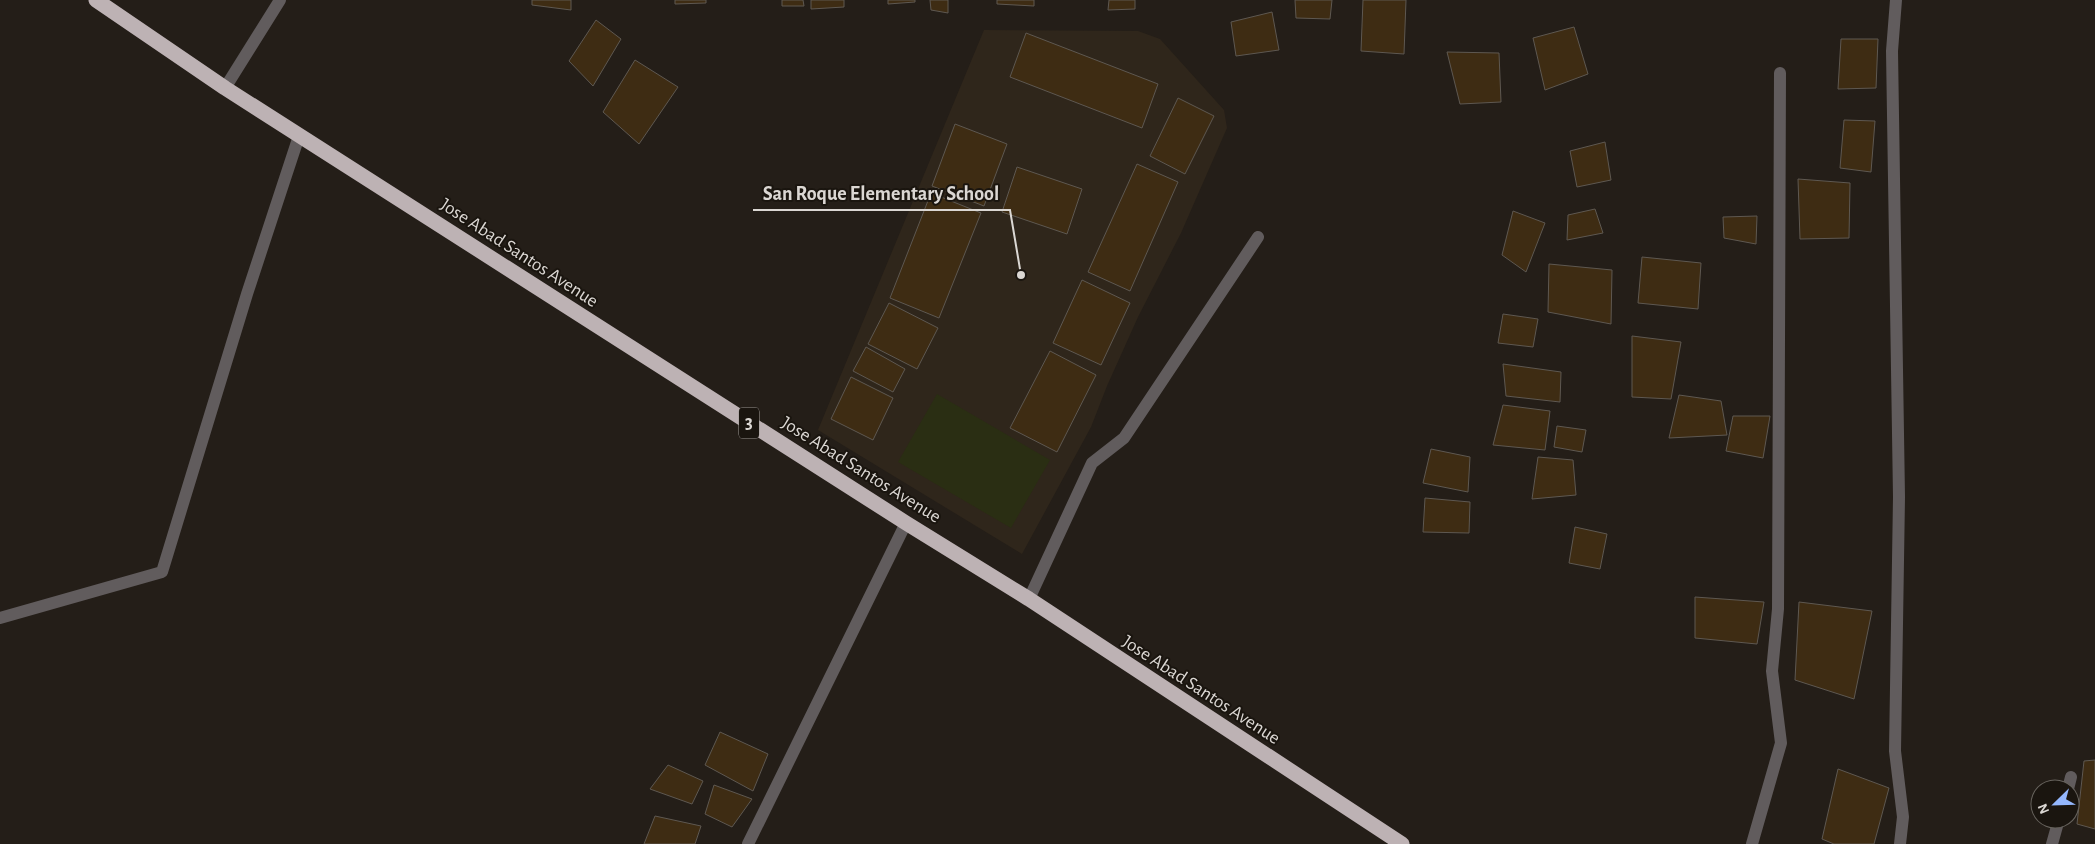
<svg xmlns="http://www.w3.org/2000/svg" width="2095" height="844" viewBox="0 0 2095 844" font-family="'Alegreya Sans',sans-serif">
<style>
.built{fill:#2f261b}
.green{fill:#2a2e13}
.building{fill:#3e2c13;stroke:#5e5851}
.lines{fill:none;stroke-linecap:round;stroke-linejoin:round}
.lane{stroke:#615c5d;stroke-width:12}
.street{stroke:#615c5d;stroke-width:12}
.highway{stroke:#bdb2b4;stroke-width:15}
.labels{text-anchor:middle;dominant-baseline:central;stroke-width:4;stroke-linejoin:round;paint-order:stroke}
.shield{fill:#1a150f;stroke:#a19d98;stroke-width:1}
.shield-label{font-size:18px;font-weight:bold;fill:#dbd7d3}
.street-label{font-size:19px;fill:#dbd7d3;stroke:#1a150f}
.leader{fill:none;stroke:#dbd7d3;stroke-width:2}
.callout-dot{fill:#dbd7d3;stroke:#1a150f;stroke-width:2}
.callout-label{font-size:20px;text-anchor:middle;font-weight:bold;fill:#dbd7d3;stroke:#1a150f;stroke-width:4;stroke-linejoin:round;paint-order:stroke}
</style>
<rect width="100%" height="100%" fill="#241e18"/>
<path class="built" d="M984,30L1138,31L1160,39L1224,110L1227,128L1181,233L1138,317L1107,386L1091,427L1022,554L818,430Z"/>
<path class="green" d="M937,394L1050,460L1011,528L898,462Z"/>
<path class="building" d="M532,0H571V10L532,5Z
M675,0H706V3L675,4Z
M782,0H803L804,6H782Z
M811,0H844V7L811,9Z
M888,0H915V2L888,4Z
M930,0H948V13L931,10Z
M997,0H1034V6L997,4Z
M1109,0H1135V9L1108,10Z
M1295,0H1332L1330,19L1296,18Z
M1363,0H1406L1404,54L1361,51Z
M1272,12L1279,50L1236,56L1231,22Z
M596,20L621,39L593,86L569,61Z
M1574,27L1588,74L1545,90L1533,38Z
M1026,33L1158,84L1142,128L1010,77Z
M1841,39H1878L1876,88L1838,89Z
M1447,52L1499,53L1501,102L1460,104Z
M635,60L678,87L639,144L603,112Z
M1178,98L1214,116L1185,174L1150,156Z
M1844,120L1875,121L1871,172L1840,168Z
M955,124L1007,144L984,206L932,186Z
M1605,142L1611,180L1577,187L1570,151Z
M1137,164L1178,182L1130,291L1088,272Z
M1017,167L1082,189L1067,234L1002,212Z
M1798,179L1850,183L1849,238L1800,239Z
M931,193L981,213L939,318L890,298Z
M1595,209L1603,233L1567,240L1568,215Z
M1513,211L1545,223L1526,272L1502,255Z
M1757,216L1756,244L1724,238L1723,217Z
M1642,257L1701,263L1698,309L1638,303Z
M1549,264L1612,270L1611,324L1548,312Z
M1082,280L1130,303L1101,365L1053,343Z
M889,303L938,328L917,369L868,344Z
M1503,314L1538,319L1533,347L1498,343Z
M1632,336L1681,342L1671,399L1632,397Z
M866,347L905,369L893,392L853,371Z
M1050,351L1096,375L1057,452L1010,428Z
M1503,364L1561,372L1560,402L1506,396Z
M851,377L893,398L873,440L831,419Z
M1679,395L1721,401L1727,435L1669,438Z
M1503,405L1550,411L1545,450L1493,445Z
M1733,416H1770L1763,458L1726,451Z
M1557,426L1586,430L1582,452L1554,447Z
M1431,449L1470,457L1468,492L1423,483Z
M1538,457L1573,460L1576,495L1532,499Z
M1425,498L1470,502L1469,533L1423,532Z
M1575,527L1607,534L1600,569L1569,563Z
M1695,597L1764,602L1757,644L1695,638Z
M1799,602L1872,611L1854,699L1795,680Z
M720,732L768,754L753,791L705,765Z
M2095,760V829L2077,824L2084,761Z
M668,765L703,781L692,804L650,789Z
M1838,769L1889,788L1874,844H1834L1822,839Z
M714,785L752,799L732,827L705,814Z
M655,816L701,826L695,844H644Z"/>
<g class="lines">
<path class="lane" d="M1029,599L1092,463L1124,438L1258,237"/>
<path class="street" d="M1896,0L1892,51L1899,497L1895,751L1903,817L1900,844
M225,88L280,0
M0,618L162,572L247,294L299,136
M2068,789L2071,777
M748,844L906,523
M1752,844L1781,743L1772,671L1778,609L1780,73
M2052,844L2059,819"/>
<path class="highway" d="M96,0L225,88L906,523L1029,599L1402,844"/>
</g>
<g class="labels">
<rect class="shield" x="739" y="407.5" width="20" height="31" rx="4"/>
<g class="shield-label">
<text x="749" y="423">3</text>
</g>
<g class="street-label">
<text transform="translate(519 253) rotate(33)">Jose Abad Santos Avenue</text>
<text transform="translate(861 470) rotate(32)">Jose Abad Santos Avenue</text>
<text transform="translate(1201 690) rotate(33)">Jose Abad Santos Avenue</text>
</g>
</g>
<path class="leader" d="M1021 275L1010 210H753"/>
<circle class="callout-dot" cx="1021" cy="275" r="5"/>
<g class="callout-label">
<text x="881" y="200">San Roque Elementary School</text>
</g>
<g transform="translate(2055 804) rotate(247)"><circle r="24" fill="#1a150f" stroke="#67635d"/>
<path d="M0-4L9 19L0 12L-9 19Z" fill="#94b7fd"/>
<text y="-8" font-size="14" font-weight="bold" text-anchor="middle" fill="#dbd7d3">N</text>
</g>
</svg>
